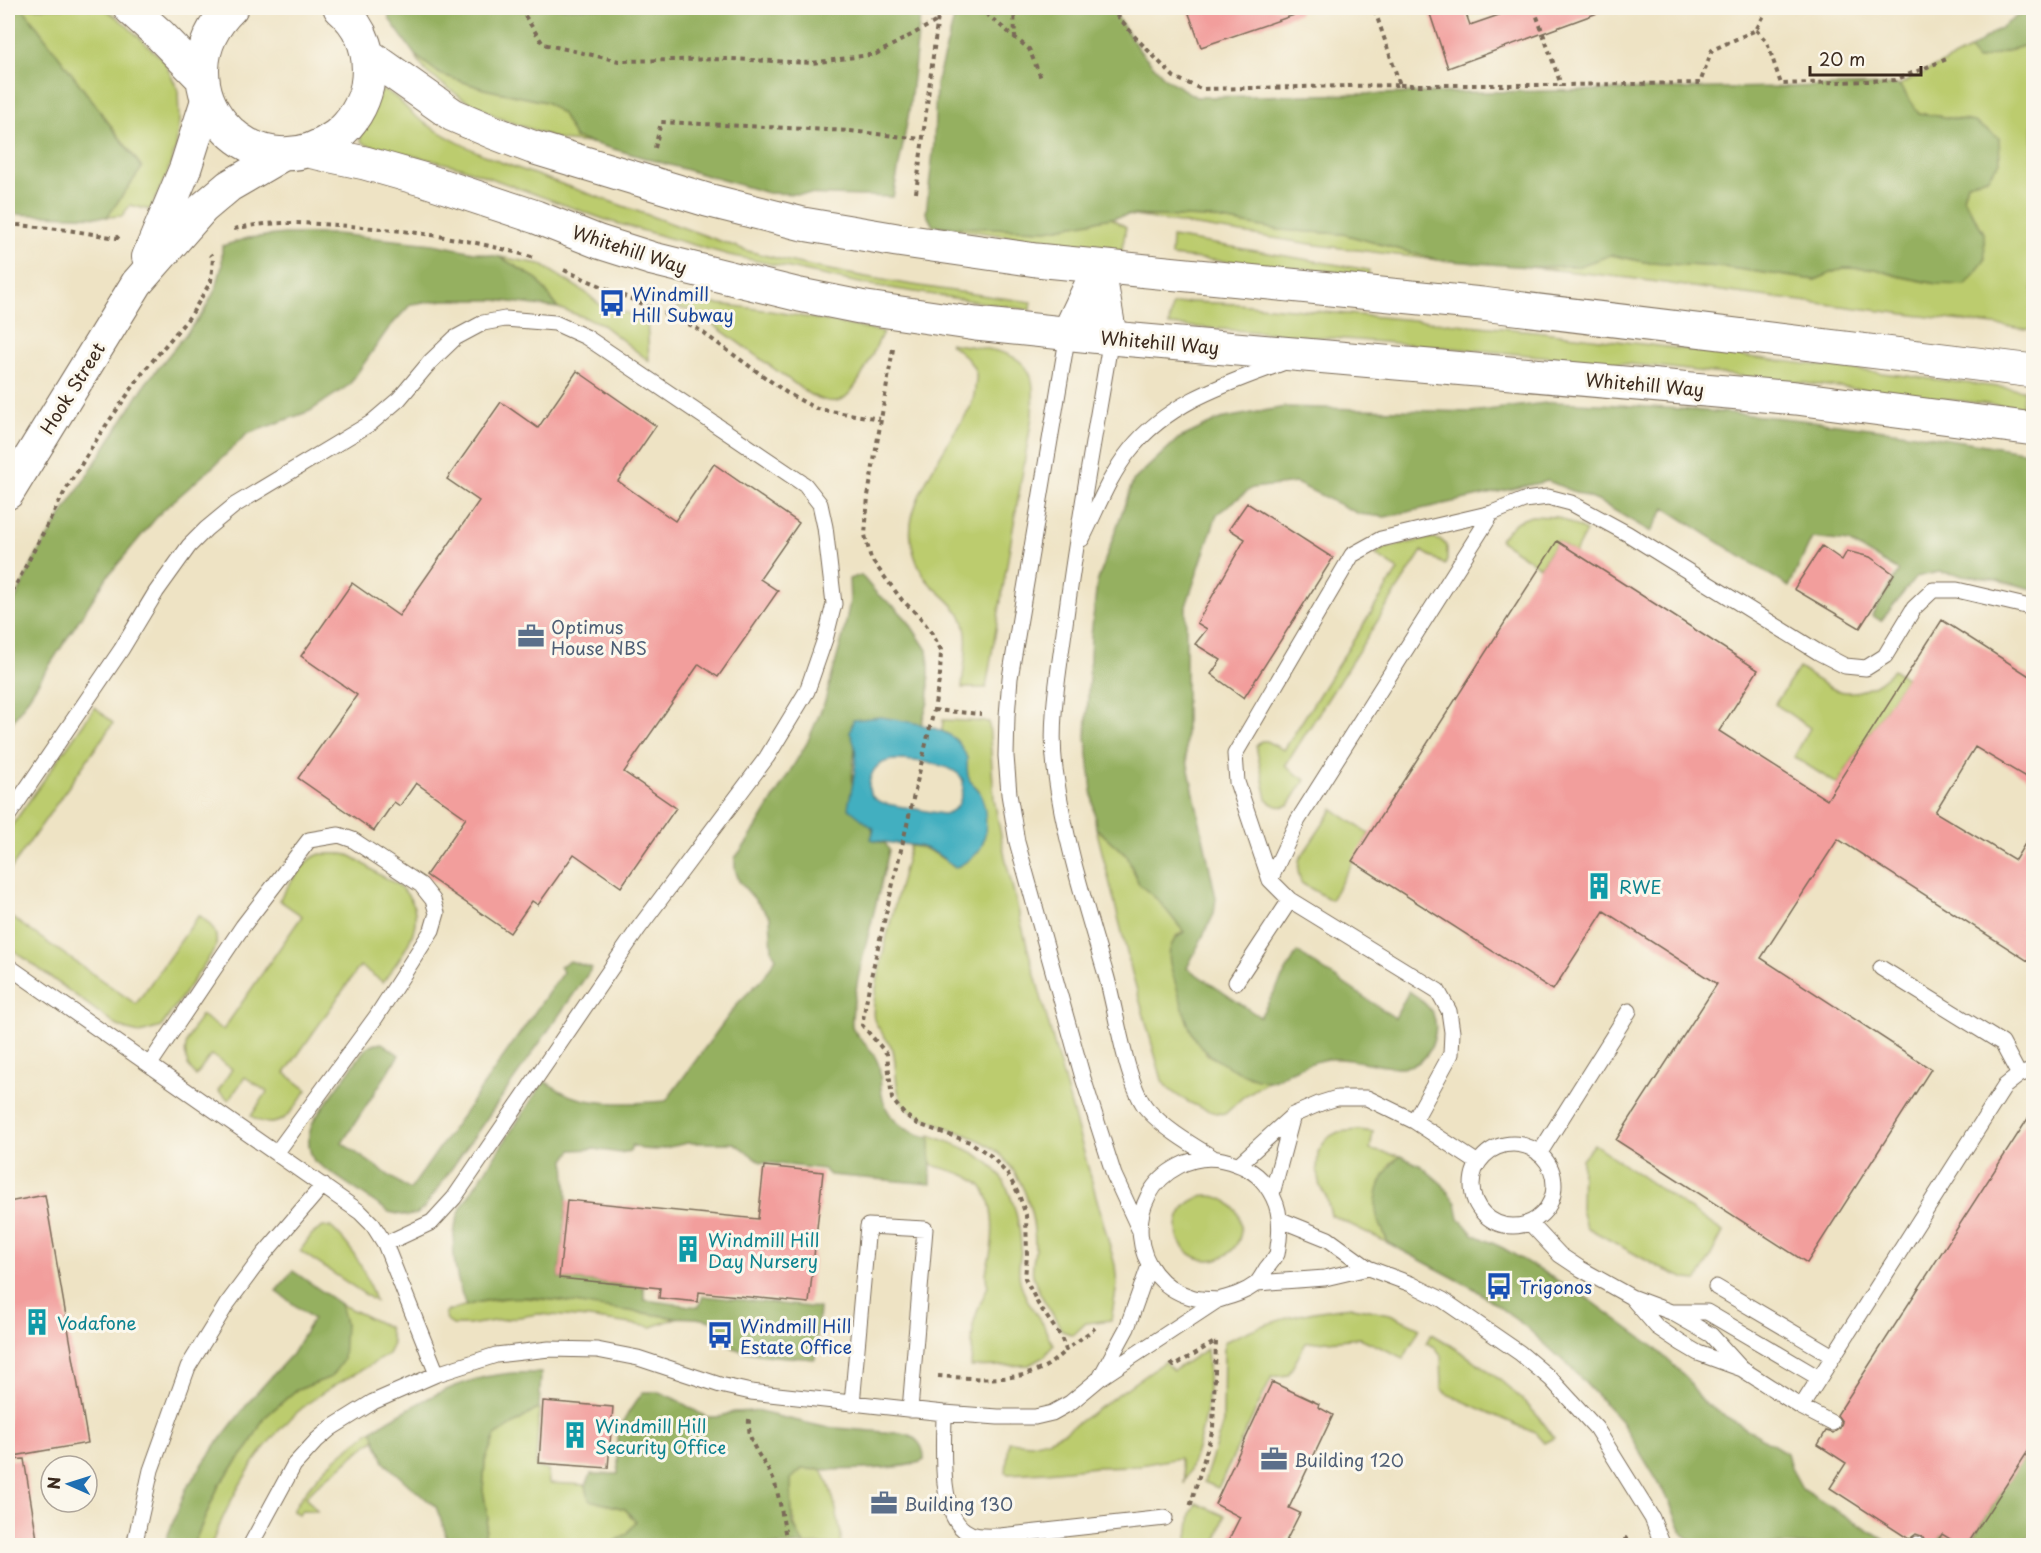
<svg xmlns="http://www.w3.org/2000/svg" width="2041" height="1553" viewBox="0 0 2041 1553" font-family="'Playpen Sans',sans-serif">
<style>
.green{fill:#bccc6e;stroke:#7c7b46;stroke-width:1.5}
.forest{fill:#95b061;stroke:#686d40;stroke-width:1.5}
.water{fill:#42afc0;stroke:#3e6c6f;stroke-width:1.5;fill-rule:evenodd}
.building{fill:#f29e9c}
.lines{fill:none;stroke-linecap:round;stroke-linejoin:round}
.lane-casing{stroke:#7a6b58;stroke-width:17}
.street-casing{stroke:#7a6b58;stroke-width:34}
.secondary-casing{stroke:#7a6b58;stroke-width:35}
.path{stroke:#7a6b58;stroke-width:4;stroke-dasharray:4.5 4.5;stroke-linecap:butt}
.lane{stroke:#fff;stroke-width:15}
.street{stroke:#fff;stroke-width:32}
.secondary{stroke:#fff;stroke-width:33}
.labels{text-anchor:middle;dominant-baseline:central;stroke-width:6;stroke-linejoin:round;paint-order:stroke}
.street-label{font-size:18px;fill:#3b2a1e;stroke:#fbf7ec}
.transit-label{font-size:18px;fill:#164399;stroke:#fbf7ec;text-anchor:start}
.service-label{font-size:18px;fill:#4e5e75;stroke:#fbf7ec;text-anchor:start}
.culture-label{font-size:18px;fill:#0d838f;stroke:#fbf7ec;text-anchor:start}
</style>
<rect width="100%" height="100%" fill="#fbf7ec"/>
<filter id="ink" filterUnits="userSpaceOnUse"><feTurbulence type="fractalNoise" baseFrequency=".0167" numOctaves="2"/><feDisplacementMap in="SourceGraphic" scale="12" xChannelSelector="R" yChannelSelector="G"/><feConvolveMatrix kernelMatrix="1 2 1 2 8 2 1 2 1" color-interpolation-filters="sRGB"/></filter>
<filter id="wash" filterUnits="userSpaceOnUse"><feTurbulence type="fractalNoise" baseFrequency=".008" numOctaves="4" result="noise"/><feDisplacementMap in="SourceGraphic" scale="24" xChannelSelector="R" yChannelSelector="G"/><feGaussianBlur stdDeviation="1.35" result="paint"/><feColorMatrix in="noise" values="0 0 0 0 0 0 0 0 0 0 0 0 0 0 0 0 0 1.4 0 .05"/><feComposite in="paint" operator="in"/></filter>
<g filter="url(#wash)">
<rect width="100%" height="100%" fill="#eee3c4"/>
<path class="green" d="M22,8H104L124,23L164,61L178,90L179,120L176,148L167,174L150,210L130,205L122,216L107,217L142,167Z
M2033,43V330L1714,290L1629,278L1529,267L1579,266L1611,255L1650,263L1723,267L1815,280L1843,268L1876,269L1897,276L1936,284L1984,233L1963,198L1967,183L1987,178L1973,122L1919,113L1899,85L1969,50L1978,60Z
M415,55L440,74L484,89L546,102L562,114L575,138L598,144L560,140L497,117L462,98L426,72Z
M381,91C394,91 405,108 415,116C442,136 471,150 503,163L748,251C841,276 936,289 1031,302L1030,310L864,284L729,255L609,221L460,167L367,145L361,141L360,135Z
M1128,215L1211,218L1280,230L1343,234L1438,260L1317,245Z
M1111,218L1126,227L1122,251L933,226L1047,230Z
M1172,237L1369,270L1368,275L1171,256Z
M500,257L540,264L585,292L599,304L617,311L647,317L649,361L600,323L558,308L537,279Z
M677,301C746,304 815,319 883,332C874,349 858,392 841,400C830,404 819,399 809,394L704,318L692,311L677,308Z
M1191,302L1237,304L1534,331L2023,390L2022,408L1661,367L1408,344L1169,325L1172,305Z
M949,343C980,349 1031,347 1033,388C1034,398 1032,407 1032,417L986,688H962C963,666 972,637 961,616C954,604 942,595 932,586C916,570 907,540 912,518C918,489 938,461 952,436C963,417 973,411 975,388C975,384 977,378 976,374C973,361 959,351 949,343Z
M1531,516L1557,517L1586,531L1575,553L1557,541L1540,567L1499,540L1516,522Z
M1431,538L1442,541L1447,546V560L1445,565L1422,551L1285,766L1305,780L1289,805C1280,808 1272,806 1267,799L1256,746L1261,741H1266L1284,750L1398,570L1376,555L1382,549Z
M1799,668C1809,674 1820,683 1831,688C1855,699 1877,687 1893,670L1906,677L1837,784L1794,757L1810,728L1775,704Z
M95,707L113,723L8,873V831Z
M943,720L989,722L994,799L1005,857L1027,946L1115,1265L1117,1285L1111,1320L1086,1323L1073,1335L1062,1331C1053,1312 1038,1296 1033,1275C1031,1266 1035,1257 1035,1248C1035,1217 1028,1189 1008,1163C987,1136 954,1133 925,1118C920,1116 913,1114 909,1110C894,1098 897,1072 894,1055C892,1041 878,1032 874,1019C868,1000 903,873 910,846C928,847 941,857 955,868L985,819L983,802L979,790L969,780L967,771V758L956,740L942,731Z
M1333,809L1369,834L1331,900L1301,883L1298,871L1299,860Z
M1096,828L1127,856L1139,884L1159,901L1184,932L1176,936L1206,1054L1246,1076L1268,1081L1243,1097L1225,1114C1207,1113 1170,1096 1162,1080L1132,973Z
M320,854C328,854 340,853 348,855C359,859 370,869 380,875C387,879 395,882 400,887C435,917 402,955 383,982L360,966L285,1073L307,1090C293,1110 279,1136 251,1116L267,1092L245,1077L229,1100L218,1091L232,1069L211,1055L196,1076C176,1055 188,1036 201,1015L223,1030L302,916L279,900C290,885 301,861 320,854Z
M8,915L136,1004L199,915C211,924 220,933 215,949L161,1027L140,1033L127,1030L116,1025L8,946Z
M1359,1130L1373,1132L1370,1150L1400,1156L1390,1164L1377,1214L1388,1243L1331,1215L1326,1196L1320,1187L1317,1172L1318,1152L1327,1138L1338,1132Z
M930,1135C951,1143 975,1150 992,1166C1011,1184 1020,1222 1021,1247C1021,1256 1018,1266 1019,1275C1021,1293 1033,1310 1043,1324C1047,1331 1047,1339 1054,1344L1045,1356L1029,1365L971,1367L973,1325L978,1309L988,1286C983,1273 989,1263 991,1250C994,1233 994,1202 982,1187C971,1174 948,1170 932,1165L929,1152Z
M1594,1144L1723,1232L1698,1280L1686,1279L1662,1269L1586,1227L1581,1210L1582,1159Z
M1177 1228a32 32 0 1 1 64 0a32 32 0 1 1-64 0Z
M323,1227H331C355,1250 365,1270 375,1301L300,1251L312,1234Z
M514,1297L563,1301L676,1318L652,1327L589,1318L538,1314L469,1325H453L447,1321L445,1312L473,1303Z
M340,1304L388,1327L393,1344L388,1354C368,1368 345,1378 324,1392C269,1427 235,1486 211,1545L193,1546L219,1485L249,1446L264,1418L295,1391L331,1377L345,1324Z
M1353,1307L1390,1314L1420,1328L1404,1358L1360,1338L1306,1343L1288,1375L1272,1377L1218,1488L1204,1482L1223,1423L1224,1342C1267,1321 1305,1311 1353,1307Z
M1431,1334C1474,1358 1528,1396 1554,1438L1544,1443L1535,1433L1447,1394L1442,1388L1441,1355L1435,1347L1426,1343Z
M1207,1349C1212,1397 1203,1441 1184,1484L1185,1477L1179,1458L1134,1466L1096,1467L1046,1472L1008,1474L1006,1472L1009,1442L1031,1444L1048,1440L1065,1432L1165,1361L1173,1371Z
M539,1408L536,1467L548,1470L549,1483L586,1485L589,1500L625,1509L636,1522L627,1534L608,1545L483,1546L488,1518L483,1490L485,1461L495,1435Z
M372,1430L376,1439C363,1447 353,1456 342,1466C329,1477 317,1483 306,1497L317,1511L302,1510L299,1514L292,1511C315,1475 337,1455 372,1430Z
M802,1469L822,1470C834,1493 839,1519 842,1545H804L802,1543C791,1519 790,1506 791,1479Z
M1196,1503L1225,1516L1215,1545H1187L1191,1514Z"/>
<path class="forest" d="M8,8H23L142,168L107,217L8,214Z
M387,8H921L909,112L893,197L768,193L575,138L562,114L546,102L484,89L440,74L415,55L390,20Z
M957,8H1111L1140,51L1166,79L1196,97L1899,85L1919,113L1974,122L1999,138L2000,162L1987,178L1967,183L1963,198L1984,233L1985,260L1966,285L1937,284L1897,276L1876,269L1843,268L1815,280L1723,267L1650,263L1611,255L1579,266L1529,267L1438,260L1343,234L1280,230L1211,218L1128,215L1047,230L933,226L926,213L934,144L936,84Z
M2029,8H2033V43L1977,60L1969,50Z
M285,234H335L433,244L500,257L537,279L558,308L495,300H445L411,304L388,329L349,385L310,411L247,434L216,464L161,512L107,577L8,729V615L37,554L146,383L203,313L216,288L222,266V246L248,238Z
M1554,402C1714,408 1876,425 2033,453V589L1992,579L1939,572L1916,577L1881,621L1872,615L1899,571L1849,542L1812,538L1789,587L1665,508L1651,532L1600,502L1548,481L1385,517L1359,514L1296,483L1252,488L1217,514L1186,606V756L1216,898L1214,914L1187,968L1260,1017L1297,952L1395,1018L1409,991C1425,1003 1439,1012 1435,1034C1424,1093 1366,1054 1327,1059C1315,1061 1300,1067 1289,1072C1283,1075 1274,1081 1268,1081C1258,1081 1246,1075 1237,1071C1191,1049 1191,1034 1177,988C1170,966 1161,946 1184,932L1159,901L1139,884L1127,856L1096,828L1086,737L1091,636L1097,583L1133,481L1178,439L1220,419L1285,407L1471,412Z
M861,575L877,594L895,607L908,621L927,650L929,664V690L928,702L921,725L907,722L855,742C855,754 852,770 852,781C854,801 877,815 872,839L886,844L889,850C879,895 866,939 857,984C855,997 851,1013 852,1026C854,1036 873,1048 878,1063C881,1071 880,1081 881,1090C885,1119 904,1132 930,1138L931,1184L830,1175L824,1169L761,1162L734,1143H687L656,1150L642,1149L632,1145L630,1151L620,1153L595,1149L572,1150L565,1160L567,1200L559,1278L644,1287V1300L699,1307L703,1296L819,1308L815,1359C793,1357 752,1356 734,1348C717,1340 729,1324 703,1319C692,1317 681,1318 671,1317C646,1313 622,1310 598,1307C556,1300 508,1290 466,1306C454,1274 447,1237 462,1206L544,1081C554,1087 564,1094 574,1097C603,1106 636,1103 666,1101L738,1003L764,977L776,958L772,951L770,917L739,881L735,869V858L748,841L807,743L825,701L844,632L850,601L849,579Z
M570,961L592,968L424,1208L417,1214L407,1216L389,1212L314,1161C307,1147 307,1135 314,1120L363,1052L370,1045L382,1043L399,1055L342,1143L410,1190L563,972L560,966Z
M1400,1156L1421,1166L1442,1184L1456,1203L1459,1218L1473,1234L1503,1248L1590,1300L1654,1347L1687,1378L1702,1402L1787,1453L1791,1468L1803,1490L1892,1545H1697L1683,1534L1666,1495L1621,1421L1570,1367L1526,1327L1473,1288L1388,1243C1385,1234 1380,1225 1377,1216C1372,1195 1384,1169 1400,1156Z
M293,1271L340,1304L345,1324L343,1360L331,1377L295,1391L264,1418L249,1446L219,1485L193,1545H164L186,1489L215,1446L252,1398L292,1354L313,1319L276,1291Z
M541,1373L539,1408L495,1436L485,1461L483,1490L488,1518L483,1545H447L445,1531L436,1507L410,1486L384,1462L372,1430C413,1406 455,1379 504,1374C516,1372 529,1373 541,1373Z
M643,1392H659L675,1399L706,1417H717L734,1412L755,1411L824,1427L908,1434C919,1441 924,1446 924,1460C907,1471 825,1470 802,1469L791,1479L792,1522L804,1545L657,1546L647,1541L639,1545H608L627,1534L636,1522L625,1509L589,1500L586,1485L591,1474H618V1431L630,1410Z
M2033,1442V1527L2025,1545L1967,1546Z
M1942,1534L1960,1545L1935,1546Z"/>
<path class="water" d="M881,717C902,721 941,725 956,740C960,744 967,755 967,760C968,767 966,772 969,779C971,784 978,787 980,793C987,808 989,838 978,852C972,859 963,864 955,868C944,859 933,849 918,846C902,843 887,844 871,839L874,829L848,808C852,784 862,754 850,733L853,720ZM894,760C910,760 958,763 963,781C964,787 962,794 960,800C958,808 953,812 944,814C929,812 914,808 898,806C878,803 862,798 872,774C876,764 885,761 894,760Z"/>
<g id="blocks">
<path class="building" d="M1187,8H1299L1300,13L1201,47Z
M1428,8H1464L1470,25L1519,8H1602L1603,11L1448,68Z
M577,371L656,426L618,481L675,521L714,464L799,523L760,579L778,591L718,677L699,664L624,772L676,808L621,887L574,854L538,905L532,901L510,933L426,875L466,818L416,783L400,806L394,802L374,831L298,778L357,695L301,656L352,583L399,616L479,501L447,479L501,402L538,428Z
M1247,503L1333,558L1244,698L1211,674L1221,660L1195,644L1207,629L1197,623L1245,539L1229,529Z
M1557,541L1758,670L1719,731L1827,800L1942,620L2034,679V782L1975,747L1935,812L2015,860L2034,829V965L1838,839L1761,958L1931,1069L1807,1263L1616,1140L1717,984L1604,911L1553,990L1352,861Z
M1822,546L1842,560L1847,551L1870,557L1894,574L1860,628L1794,589Z
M2034,1109V1442L1967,1545H1960L1942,1534L1935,1545H1927L1922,1536L1916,1534L1909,1539L1830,1488L1846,1463L1818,1445L1826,1431L1833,1433L1840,1428L1842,1422L1837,1415Z
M764,1166L823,1172L809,1303L699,1292L698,1302L659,1298L660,1288L559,1278L567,1200L758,1219Z
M45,1195L88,1443L8,1457V1202Z
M1272,1382L1319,1404L1318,1407L1333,1415L1289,1508L1300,1513L1284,1545H1226L1240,1517L1215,1504Z
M543,1401L613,1407L608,1468L539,1463Z
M24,1459L38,1545H8V1460Z"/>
</g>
</g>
<g filter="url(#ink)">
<use href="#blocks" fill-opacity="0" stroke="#7a6b58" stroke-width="1.5"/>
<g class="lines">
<defs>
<path id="lane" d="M1068,333L1010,678L1007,716L1006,756L1009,794L1017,842L1083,1078L1114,1175L1139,1229
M1111,338C1095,433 1077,529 1065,624C1059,672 1049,720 1055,769C1064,839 1086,907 1106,975C1116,1009 1126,1085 1147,1109C1165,1129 1189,1143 1212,1157
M1082,539C1097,509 1109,476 1130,450C1169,401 1229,383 1285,362
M8,816L121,650L156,592L189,546L206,529L235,505L371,423L399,399L430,362L455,338L483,323L505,319L555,323L586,337L805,485L820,504L825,527L834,604L826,636L807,691L767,757L638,929L454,1198L432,1222L385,1244
M1270,880L1298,820L1492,513
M8,966L360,1212L373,1225L385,1244L437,1374
M1881,968L2002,1043L2019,1075
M1236,982L1290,900
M150,1064L243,926L309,840L339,835L353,840L421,885L433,900L437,913L432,930L376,1017L277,1152
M1414,1121L1451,1054L1452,1032L1449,1011L1438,991L1290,900L1270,880L1237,782L1235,754L1352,555L1381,539L1492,513L1524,500L1548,497L1571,503L1628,534L1818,652L1845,666L1866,668L1885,656L1914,608L1933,590H1957L2034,608
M1472 1185a41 41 0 1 1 82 0a41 41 0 1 1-82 0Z
M1539,1154L1629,1011
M1239,1164L1293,1115L1321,1103L1337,1098H1367L1414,1121L1478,1163
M1272,1194L1293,1115
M1281,1220L1328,1239L1368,1268L1411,1284L1443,1300L1520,1353L1551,1379L1596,1428L1652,1518L1663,1546
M1530,1223L1560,1255L1581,1269L1631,1297L1671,1312L1711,1335L1739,1366
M1257,1283L1325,1278L1368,1268
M1716,1287L1833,1356
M1631,1297L1657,1327L1681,1343L1698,1353L1742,1369L1801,1407L2005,1086L2019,1075L2034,1070
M1672,1312H1707L1819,1378
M1101,1376L1127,1328L1149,1266
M852,1404L868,1226L925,1229L910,1410
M1801,1407L1832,1423
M944,1413C944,1443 938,1510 964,1530C974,1538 988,1536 1000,1536L1165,1518
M134,1546L151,1470L188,1367L227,1304L264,1254L323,1185
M250,1546L294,1465L317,1440L331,1428L373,1402L437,1374L496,1355L549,1349L597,1350L638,1358L720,1385L751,1392L944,1413L998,1417H1035L1052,1413L1070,1403L1100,1378L1218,1300C1232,1296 1244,1293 1256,1284C1260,1280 1263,1274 1266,1269C1270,1264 1274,1259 1277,1254C1278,1250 1278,1245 1279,1240C1281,1218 1279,1203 1265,1184C1254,1170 1240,1164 1223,1160C1207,1156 1193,1159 1179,1166C1122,1195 1129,1279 1191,1297C1199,1300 1209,1299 1218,1300
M1917,1546V1544"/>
<path id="street" d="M148,257L185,169L207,100
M1099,267L1111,338
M1068,333L1099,267
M8,493L137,283L203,208L229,186L284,154"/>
<path id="secondary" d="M130,8L160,35L203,79
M231,8C153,84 251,198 336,136C352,124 363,105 367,86C372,56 363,28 340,8
M368,55L453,115L495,133L532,147L707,200L803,224L897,240L1036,260L1482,304L2034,371
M308,151L365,163L425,180L536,217L599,242L653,259L800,295L860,307L976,324L1111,338L1796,398L2034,429"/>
</defs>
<use href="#lane" class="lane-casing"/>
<use href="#street" class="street-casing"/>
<use href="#secondary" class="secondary-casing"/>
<path class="path" d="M520,8L543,44L619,61L730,59L812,63L876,54L937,21
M979,8L1029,49L1041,78
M1014,8L1015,38
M1111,8L1136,38L1174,77L1201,89L1400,85L1374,8
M1534,8L1561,85L1700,83L1712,50L1756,30L1768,8
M1756,30L1767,42L1781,84L1895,80L1947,59
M1400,85H1561
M655,148L661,122L850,131L922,139
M916,193L939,8
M8,224L68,230L117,238L119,236
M234,229C272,220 310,223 349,226C414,231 472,239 535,258
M564,270L695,327L787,393L817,409L880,419
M893,349L868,496L865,535L871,559L902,600L920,617L933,635L941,650L940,675L934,710L870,981L862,1025L887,1054L892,1099L904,1114L918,1124L970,1142L991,1156L1008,1175L1019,1195L1026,1215L1027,1255L1025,1278L1038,1304L1061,1337L1066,1350L1095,1328
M8,600L65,491L100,434L144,371L191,315L211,281L213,258L210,254
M934,710L981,714
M1171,1363L1174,1366L1216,1341L1213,1429L1190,1507
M938,1376C972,1378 1017,1384 1048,1365C1054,1361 1060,1355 1066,1350
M749,1419C747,1449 766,1459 775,1484C781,1504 784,1525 787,1546
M1618,1546L1631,1535"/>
<use href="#lane" class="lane"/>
<use href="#street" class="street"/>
<use href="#secondary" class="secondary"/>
</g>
</g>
<defs>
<symbol id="bus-bare" viewBox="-9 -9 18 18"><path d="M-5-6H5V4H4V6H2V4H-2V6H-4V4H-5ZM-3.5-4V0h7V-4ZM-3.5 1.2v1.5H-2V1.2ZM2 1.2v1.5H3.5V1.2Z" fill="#1a4fb4" stroke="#fbf7ec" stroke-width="2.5" paint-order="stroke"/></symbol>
<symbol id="office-bare" viewBox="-9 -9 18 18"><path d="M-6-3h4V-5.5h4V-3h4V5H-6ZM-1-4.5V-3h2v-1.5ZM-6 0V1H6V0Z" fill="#5c6f8a" stroke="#fbf7ec" stroke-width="2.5" paint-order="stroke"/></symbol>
<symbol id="building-bare" viewBox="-9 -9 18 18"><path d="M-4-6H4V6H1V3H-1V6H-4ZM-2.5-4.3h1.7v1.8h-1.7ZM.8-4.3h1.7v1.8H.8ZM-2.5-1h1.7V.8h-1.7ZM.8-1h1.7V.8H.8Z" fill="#0f9aa8" stroke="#fbf7ec" stroke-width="2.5" paint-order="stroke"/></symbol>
</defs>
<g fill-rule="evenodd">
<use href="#bus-bare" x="593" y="284" width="38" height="38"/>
<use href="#office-bare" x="512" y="617" width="38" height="38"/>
<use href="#building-bare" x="1580" y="867" width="38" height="38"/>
<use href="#building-bare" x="669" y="1230" width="38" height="38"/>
<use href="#bus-bare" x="1480" y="1267" width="38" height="38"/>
<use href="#building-bare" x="18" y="1303" width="38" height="38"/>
<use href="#bus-bare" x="701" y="1316" width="38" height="38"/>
<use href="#building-bare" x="556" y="1416" width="38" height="38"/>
<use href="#office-bare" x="1255" y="1440" width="38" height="38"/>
<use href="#office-bare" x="865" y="1484" width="38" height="38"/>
</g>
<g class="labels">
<g class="street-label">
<text transform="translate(630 249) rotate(18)">Whitehill Way</text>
<text transform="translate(1160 342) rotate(5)">Whitehill Way</text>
<text transform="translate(1645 384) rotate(5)">Whitehill Way</text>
<text transform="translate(72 388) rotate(-58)">Hook Street</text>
</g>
<g class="transit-label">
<text x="632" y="293">Windmill<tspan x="632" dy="21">Hill Subway</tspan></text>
<text x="1519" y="1286">Trigonos</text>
<text x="740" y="1325">Windmill Hill<tspan x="740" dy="21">Estate Office</tspan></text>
</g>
<g class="service-label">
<text x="551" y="626">Optimus<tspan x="551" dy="21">House NBS</tspan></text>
<text x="1294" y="1459">Building 120</text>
<text x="904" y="1503">Building 130</text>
</g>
<g class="culture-label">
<text x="1619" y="886">RWE</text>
<text x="708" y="1239">Windmill Hill<tspan x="708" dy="21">Day Nursery</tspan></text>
<text x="57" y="1322">Vodafone</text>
<text x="595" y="1425">Windmill Hill<tspan x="595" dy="21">Security Office</tspan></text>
</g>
</g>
<rect width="2041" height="1553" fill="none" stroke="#fbf7ec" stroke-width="30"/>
<g transform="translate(69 1484) rotate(273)"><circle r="28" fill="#fbf7ec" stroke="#aea59a" stroke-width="1.5"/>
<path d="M0-4.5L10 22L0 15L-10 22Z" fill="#1f6fb2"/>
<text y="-9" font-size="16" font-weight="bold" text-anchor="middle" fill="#3b2a1e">N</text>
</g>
<path d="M1810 66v9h111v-9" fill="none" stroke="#3b2a1e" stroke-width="3"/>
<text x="1819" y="66" font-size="18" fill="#3b2a1e" stroke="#fbf7ec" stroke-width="4.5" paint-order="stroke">20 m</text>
</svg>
